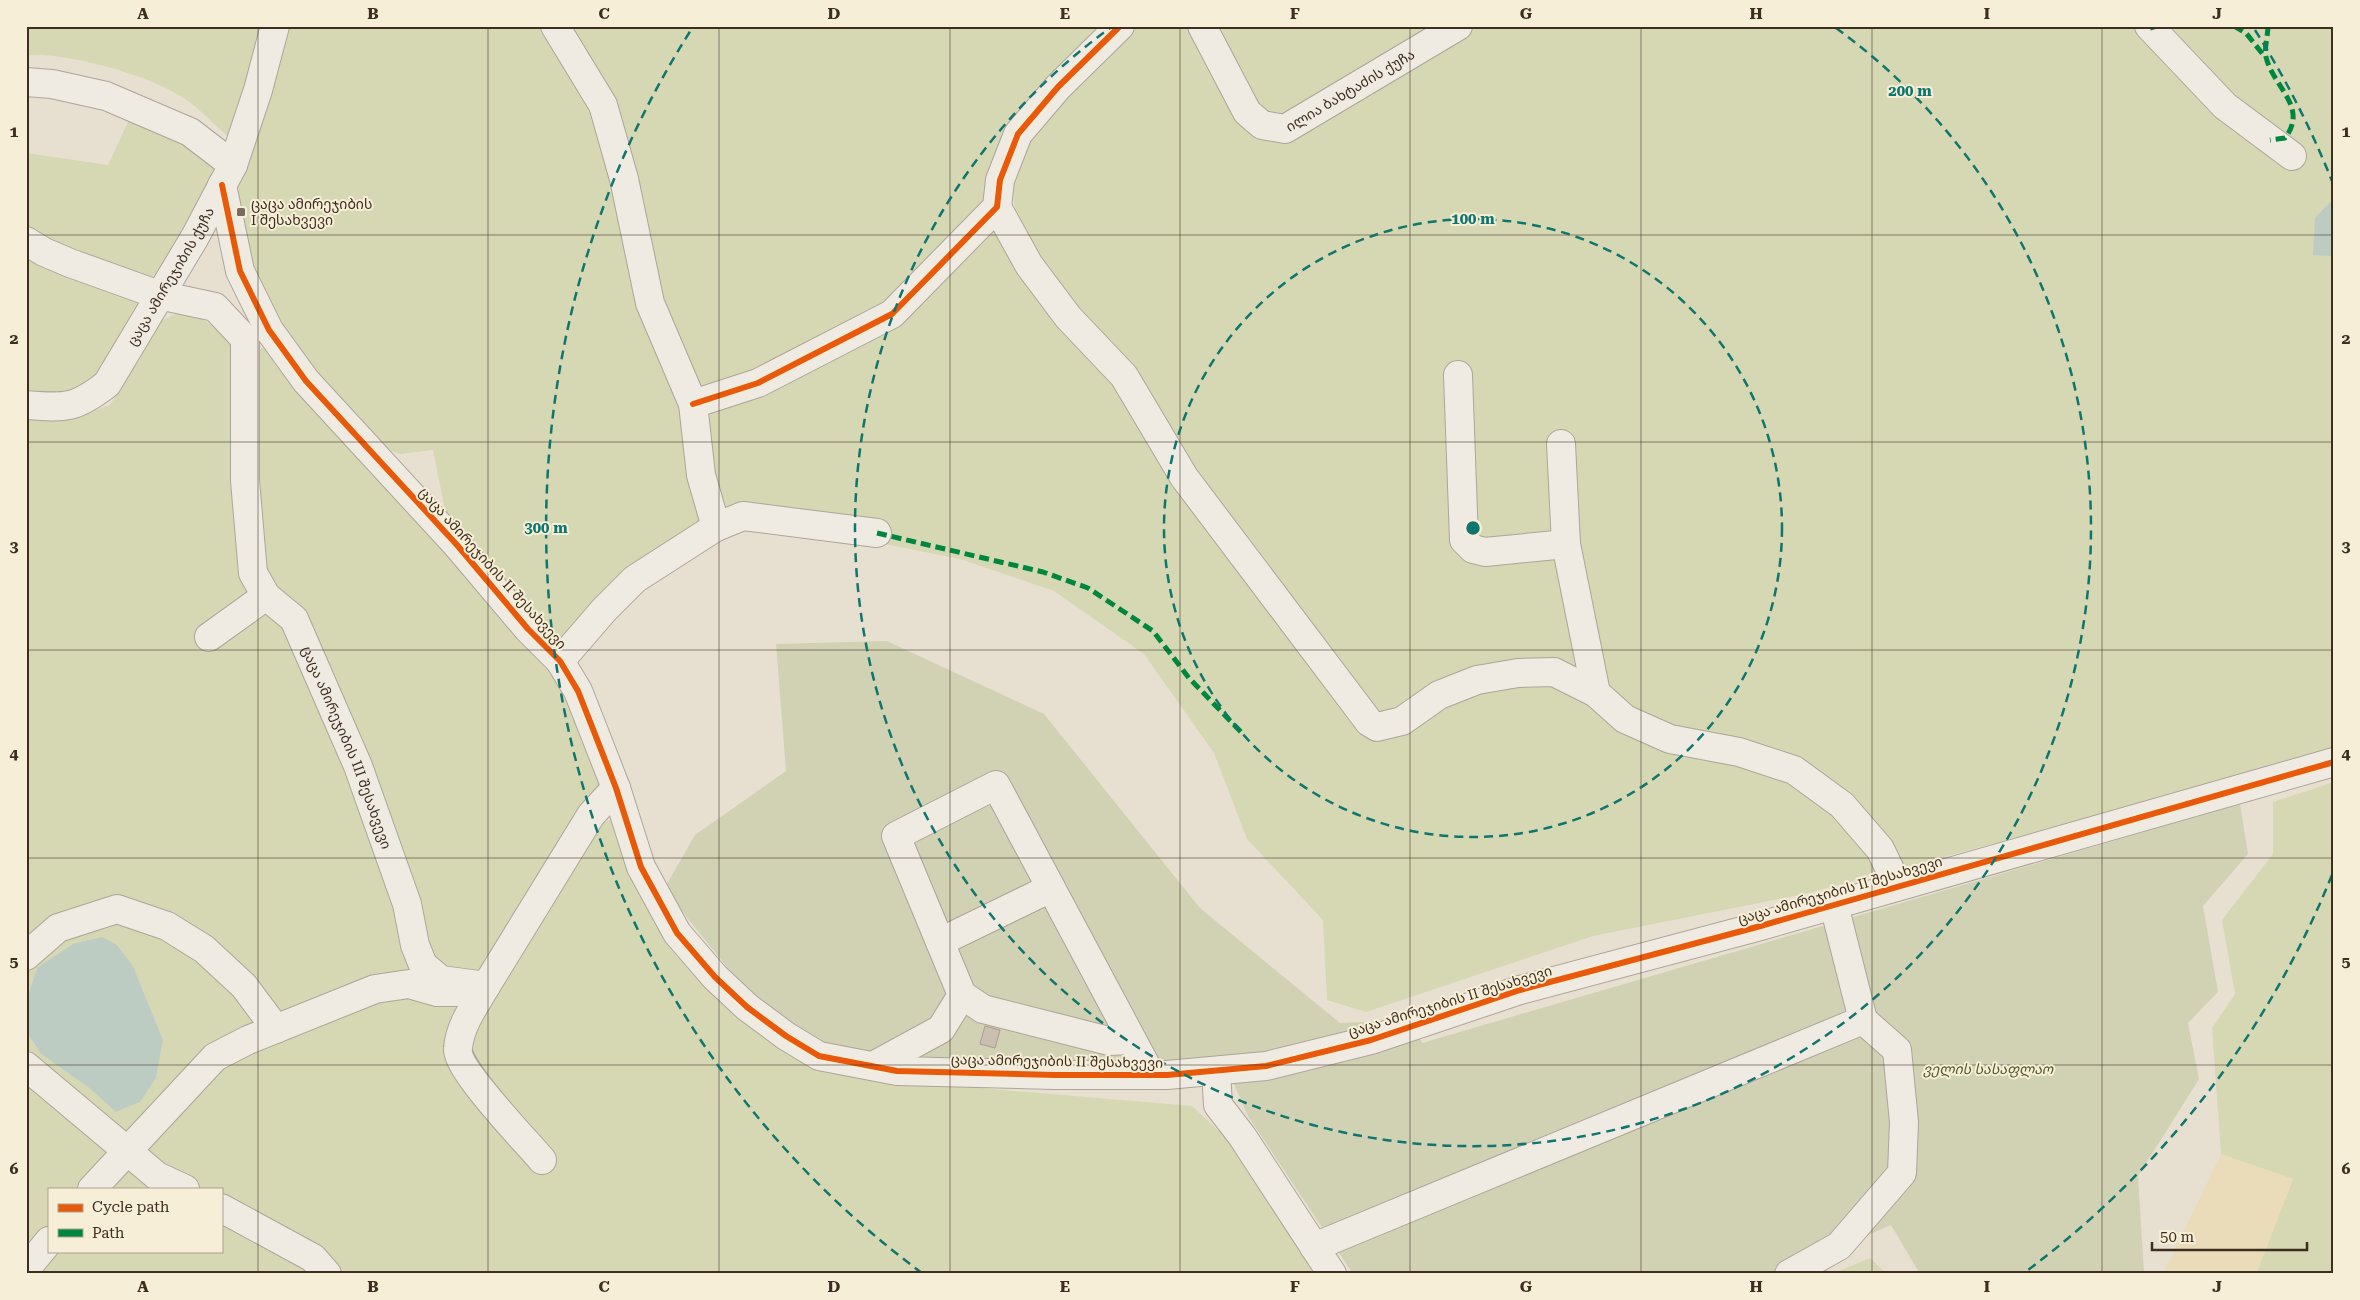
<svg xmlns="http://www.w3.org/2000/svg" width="2360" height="1300" viewBox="0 0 2360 1300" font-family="'Roboto Serif','Noto Sans Georgian',serif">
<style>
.green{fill:#d6d7b3;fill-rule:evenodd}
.sand{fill:#eadcb9}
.cemetery{fill:#d1d1b3}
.water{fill:#bcccc2}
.building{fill:#cbbfb2;stroke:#a89c90}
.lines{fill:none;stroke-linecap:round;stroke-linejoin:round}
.minor-casing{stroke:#ada599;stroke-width:30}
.minor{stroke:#efebe3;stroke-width:28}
.quiet{stroke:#00873e;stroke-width:5;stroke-dasharray:10 5;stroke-linecap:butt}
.cycleway-casing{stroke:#f7eed8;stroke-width:9}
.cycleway{stroke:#e8590c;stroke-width:6}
.grid{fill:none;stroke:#3d2e20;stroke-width:1;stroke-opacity:0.55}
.ring{fill:none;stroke:#0f766e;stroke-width:2.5;stroke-dasharray:9 6}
.poi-dot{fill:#786c5e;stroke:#f7eed8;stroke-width:2}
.labels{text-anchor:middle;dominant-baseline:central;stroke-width:4;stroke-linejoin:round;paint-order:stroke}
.street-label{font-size:14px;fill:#3d2e20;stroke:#f7eed8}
.poi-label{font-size:14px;fill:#3d2e20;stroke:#f7eed8;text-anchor:start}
.park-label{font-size:14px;font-style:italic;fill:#4d5a26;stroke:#f7eed8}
.centre{fill:#0f766e;stroke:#f7eed8;stroke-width:2.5}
.ring-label{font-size:15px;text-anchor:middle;font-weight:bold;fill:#0f766e;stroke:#f7eed8;stroke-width:4;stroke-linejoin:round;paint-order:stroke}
.neatline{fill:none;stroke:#3d2e20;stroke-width:2}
.grid-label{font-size:16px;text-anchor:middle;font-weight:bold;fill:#3d2e20}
</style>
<rect width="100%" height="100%" fill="#e7e0d1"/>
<path class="green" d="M26,26H266L228,136C214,125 202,111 188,101C154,76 68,52 26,55Z
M284,26H548L590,96L685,405L704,511L699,527L560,644L462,542L445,510L433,450L400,454L380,447L311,371L255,285L236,207L237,177Z
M566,26H1104L1002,143L981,205L893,305L762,370L696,393Z
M1127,26H1194L1261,131L1469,26H2134L2139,35L2295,167L2307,154L2237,100L2161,26H2334V752L1809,893L1593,936L1366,1012L1327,1000L1323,920L1247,839L1214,753L1144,654L1054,591L960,559L726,512L717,502L704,417L714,407L809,366L989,221L1064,302L1017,217L1012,190L1018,152Z
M1212,26H1442L1289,118L1260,111Z
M139,98L223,159L156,283L26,234V153L108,165Z
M26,247L43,257L39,266L151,297L103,379L78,397H26Z
M179,312C202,315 218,329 234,345L246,588L289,622L358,782L414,964L476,989L455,1028L474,1067L467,1045L588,830L610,820L654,909L744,1019L934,1084L1192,1106L1225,1137L1274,1196L1323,1274H26V1031L41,1054L88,1087L116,1112L140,1102L156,1078L163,1040L133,966L37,968L26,1002V416L81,415L110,405L161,321ZM49,1189H221V1251H49Z
M265,346L564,682L605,783L475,977L439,971L279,595L256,558L252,354Z
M2334,782V1274H2256L2293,1179L2221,1154L2212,1028L2235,994L2222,920L2273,854V802Z
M1870,1258L1887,1274H1832Z"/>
<path class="sand" d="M2221,1154L2293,1179L2256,1274H2163Z"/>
<path class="cemetery" d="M887,641L1044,714L1200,908L1340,1023L1413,1020L1422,1043L2240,804L2248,854L2203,906L2218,992L2188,1023L2199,1079L2138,1176L2144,1273L1920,1274L1891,1225L1780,1274H1353L1248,1116L1223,1059L1126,1069L843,1054L787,1022L739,982L664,889L695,835L786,771L776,644Z"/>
<path class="water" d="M2334,198V256L2313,255L2315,218Z
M102,937L117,945L133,966L163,1040L156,1078L140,1102L116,1112L88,1087L41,1054L26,1031V1002L37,968L73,944Z"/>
<path class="building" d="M985,1026L1000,1030L995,1048L980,1044Z"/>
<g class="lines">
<defs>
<g id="minor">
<path d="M555,26L603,105L624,179L650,303L693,404L701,475L716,527"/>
<path id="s1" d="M1202,26L1247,112L1262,125L1285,129L1458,26"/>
<path d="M2149,26L2225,106L2292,156"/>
<path d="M26,82L52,84L106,96L190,132L233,165"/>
<path d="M222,185L240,271L269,330L306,381L457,545L528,629L560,661L578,691L591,724L616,788L641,867L677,933L715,977L747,1007L786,1036L819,1056L897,1071L1055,1075H1167L1266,1066L1371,1040L1520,990L1757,927L2334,762"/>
<path d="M997,207L1029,265L1068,317L1124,376L1184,477L1369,722L1377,727L1402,721L1439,695L1477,680L1518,673L1554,672L1596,693L1625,719L1670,739L1739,752L1794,770L1842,805L1880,849L1898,886"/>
<path id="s2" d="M26,241L44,252L70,263L159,295L215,307L245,339V481L253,573L266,596L294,619L358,766L407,904L415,945L423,965L441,980L486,986L591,815L616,788"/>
<path d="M1458,375L1464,540L1473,549L1485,552L1566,544"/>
<path d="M693,404L758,383L892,314L997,207L1000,180L1018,134L1058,87L1120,26"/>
<path id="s3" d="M26,405C66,408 75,409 107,384L195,237L233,165L258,90L275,26"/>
<path d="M1561,444L1566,544L1596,693"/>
<path d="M209,637L266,596"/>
<path d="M560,661L604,610L635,579L716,527L743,516L877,533"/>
<path d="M940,942L1051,888"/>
<path d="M26,956L58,928L117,909L167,926L204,949L244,986L276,1029"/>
<path d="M486,986C475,1005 460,1025 458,1048C455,1068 527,1142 542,1160"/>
<path d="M962,995L983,1009L1109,1041L1132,1040"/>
<path d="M26,1066L157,1176L185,1189"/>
<path d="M873,1066L941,1029L962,995L896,836L996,785L1151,1075"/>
<path d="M1216,1071L1218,1105L1242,1136L1332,1274"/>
<path d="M92,1189L215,1057L248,1040L375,989L409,984L437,992H456"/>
<path d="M221,1208L313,1258L327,1274"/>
<path d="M1314,1247L1863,1020"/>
<path d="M26,1269L49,1241"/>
<path d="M1789,1274L1839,1246L1902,1173L1904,1122L1897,1050L1863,1020L1834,905"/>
</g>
</defs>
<use href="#minor" class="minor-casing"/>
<use href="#minor" class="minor"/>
<path class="quiet" d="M2234,26L2246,33L2265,57
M2268,26C2268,35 2264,49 2266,57C2273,87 2309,107 2285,138L2270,140
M2150,28L2157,26
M877,533L1043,572L1088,588L1153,631L1189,678L1241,732"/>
<defs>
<path id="cycleway" d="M222,185L240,271L269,330L306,381L457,545L528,629L560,661L578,691L591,724L616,788L641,867L677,933L715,977L747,1007L786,1036L819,1056L897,1071L1055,1075H1167L1266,1066L1371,1040L1520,990L1757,927L2334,762
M693,404L758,383L892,314L997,207L1000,180L1018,134L1058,87L1120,26"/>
</defs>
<use href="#cycleway" class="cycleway-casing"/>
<use href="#cycleway" class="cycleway"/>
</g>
<path class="grid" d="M258,26V1274M488,26V1274M719,26V1274M950,26V1274M1180,26V1274M1410,26V1274M1641,26V1274M1872,26V1274M2102,26V1274M26,235H2334M26,442H2334M26,650H2334M26,858H2334M26,1065H2334"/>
<g class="ring">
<circle cx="1473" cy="528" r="309"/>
<path d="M1836 28A618 618 0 1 1 1110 28"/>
<path d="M2332 875A927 927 0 0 1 2024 1273M922 1273A927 927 0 0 1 691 30M2255 30A927 927 0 0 1 2332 181"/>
</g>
<rect class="poi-dot" x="236" y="207" width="10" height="10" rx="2.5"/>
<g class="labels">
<g class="street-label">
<text stroke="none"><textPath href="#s1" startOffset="216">ილია ბახტაძის ქუჩა</textPath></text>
<text stroke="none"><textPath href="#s3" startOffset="212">ცაცა ამირეჯიბის ქუჩა</textPath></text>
<text transform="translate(493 568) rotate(48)">ცაცა ამირეჯიბის II შესახვევი</text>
<text stroke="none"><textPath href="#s2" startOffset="681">ცაცა ამირეჯიბის III შესახვევი</textPath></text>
<text transform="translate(1840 890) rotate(-16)">ცაცა ამირეჯიბის II შესახვევი</text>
<text transform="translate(1450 1001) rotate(-17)">ცაცა ამირეჯიბის II შესახვევი</text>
<text transform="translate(1057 1061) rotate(1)">ცაცა ამირეჯიბის II შესახვევი</text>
</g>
<g class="poi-label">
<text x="251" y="204">ცაცა ამირეჯიბის<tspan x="251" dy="16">I შესახვევი</tspan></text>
</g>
<g class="park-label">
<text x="1988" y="1069">ველის სასაფლაო</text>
</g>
</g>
<circle cx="1473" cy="528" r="8" class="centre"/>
<g class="ring-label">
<text x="1910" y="96">200 m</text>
<text x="1473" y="224">100 m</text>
<text x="546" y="533">300 m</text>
</g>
<rect width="2360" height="1300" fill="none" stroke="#f7eed8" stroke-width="55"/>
<rect x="48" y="1188" width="175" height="65" fill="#f7eed8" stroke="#ada18e"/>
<rect x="58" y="1204" width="25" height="8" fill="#e8590c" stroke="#ada18e"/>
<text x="92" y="1212" font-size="15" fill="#3d2e20">Cycle path</text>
<rect x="58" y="1229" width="25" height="8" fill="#00873e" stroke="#ada18e"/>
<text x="92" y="1238" font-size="15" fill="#3d2e20">Path</text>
<path d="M2152 1242v8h155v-8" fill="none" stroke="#3d2e20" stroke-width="2.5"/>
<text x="2160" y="1242" font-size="15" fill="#3d2e20" stroke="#f7eed8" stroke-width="4" paint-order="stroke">50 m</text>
<rect x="28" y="28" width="2304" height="1244" class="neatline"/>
<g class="grid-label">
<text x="143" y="19">A</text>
<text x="373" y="19">B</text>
<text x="604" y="19">C</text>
<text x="834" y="19">D</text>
<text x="1065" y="19">E</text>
<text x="1295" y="19">F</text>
<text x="1526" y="19">G</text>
<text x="1756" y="19">H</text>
<text x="1987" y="19">I</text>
<text x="2217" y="19">J</text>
<text x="14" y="137">1</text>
<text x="2346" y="137">1</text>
<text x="14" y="344">2</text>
<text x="2346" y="344">2</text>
<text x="14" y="552">3</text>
<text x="2346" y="552">3</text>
<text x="14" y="759">4</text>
<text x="2346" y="759">4</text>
<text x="14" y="967">5</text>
<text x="2346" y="967">5</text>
<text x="14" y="1174">6</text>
<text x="2346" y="1174">6</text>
<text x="143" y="1292">A</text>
<text x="373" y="1292">B</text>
<text x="604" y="1292">C</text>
<text x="834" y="1292">D</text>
<text x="1065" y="1292">E</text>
<text x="1295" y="1292">F</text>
<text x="1526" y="1292">G</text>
<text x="1756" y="1292">H</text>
<text x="1987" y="1292">I</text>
<text x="2217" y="1292">J</text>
</g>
</svg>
